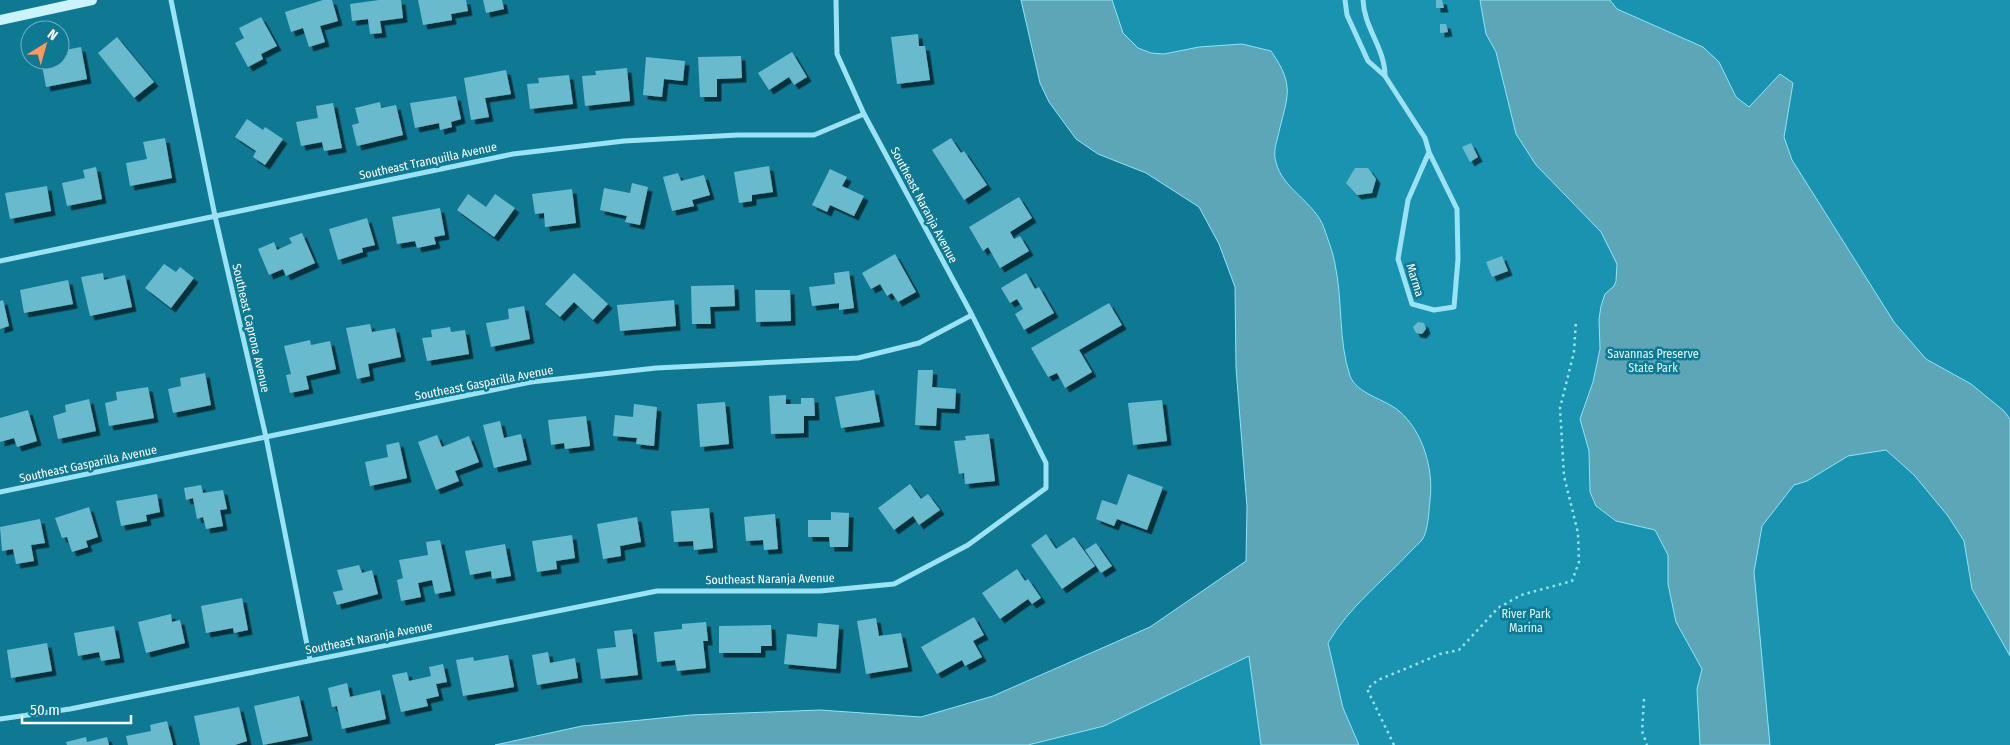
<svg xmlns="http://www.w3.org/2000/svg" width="2010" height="745" viewBox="0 0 2010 745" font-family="'Fira Sans Condensed',sans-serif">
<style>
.green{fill:#1993b0}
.water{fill:#5ca6b8;stroke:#8ce5f8}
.building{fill:#69bacd;filter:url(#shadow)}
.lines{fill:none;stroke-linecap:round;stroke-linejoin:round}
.path{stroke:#9be3f4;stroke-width:2.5;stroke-dasharray:2.5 4;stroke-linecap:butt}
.minor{stroke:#9be3f4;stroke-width:5}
.secondary{stroke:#cbf3fd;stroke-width:10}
.labels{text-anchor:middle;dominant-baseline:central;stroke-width:5;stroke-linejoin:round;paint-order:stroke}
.street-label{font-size:12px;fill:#fff;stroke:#0f7993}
.park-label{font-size:12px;fill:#dbf8fe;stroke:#0f7993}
</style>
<defs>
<filter id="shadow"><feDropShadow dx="4.5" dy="4.5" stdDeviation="0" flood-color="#0009"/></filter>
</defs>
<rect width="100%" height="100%" fill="#0f7993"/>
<path class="green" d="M1064,0H2010V745H1026L1312,572L1287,268Z"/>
<path class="water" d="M1021,0H1112L1123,33L1138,48L1151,53L1164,54L1199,47L1242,44L1271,51C1296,87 1287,96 1278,136C1276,144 1273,153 1276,162C1282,189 1315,202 1324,228C1328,240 1333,252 1335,264C1343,301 1338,340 1350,376C1357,394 1385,399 1399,411C1423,431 1434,470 1430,500C1429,511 1428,532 1422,540C1419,544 1414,547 1411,551C1383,581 1349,607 1328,643L1343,708L1359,745H1261L1249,656L1104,726L1028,745H495L582,726L691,715L820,710L921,717L993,696L1150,627L1246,561L1247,507L1236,368L1235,287L1219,244L1199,207L1146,173L1098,154L1076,139L1049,102L1040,83Z
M1480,0H1610L1617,9L1703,47L1719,62L1736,97L1749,107L1780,74L1793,83L1784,137L1792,160L1894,322L1926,359L1971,384L2004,411L2010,419V656L1972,589L1964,541L1948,516L1914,475L1886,450L1848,456L1807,481L1794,485L1762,526L1754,572L1770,745H1700L1697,689L1702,669L1676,622L1668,584V555L1655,530L1616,521L1596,506L1590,492L1589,451L1580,419L1593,382L1600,349L1599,319L1601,306L1605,294L1614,286L1616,281L1617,264L1601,232L1536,165L1516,134L1496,52L1486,34Z"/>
<path class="building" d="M323,0H332L338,21L320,26L325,42L309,47L303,28L291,32L285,12Z
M379,0H401L403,18L380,21L382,33L370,34L368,19L352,21L350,4Z
M418,0H466L468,11L451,14L452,20L423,25Z
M483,0H502L504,9L486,13Z
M1436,0H1442L1444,8H1436Z
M261,17L277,46L261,54L263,59L248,67L235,43L244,38L239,28Z
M1440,24H1446L1448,32L1440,33Z
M918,34L919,46H925L930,80L897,84L891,37Z
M117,37L154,82L134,98L98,53Z
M81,47L87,79L46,87L41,60H60V51Z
M792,52L807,77L794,85L789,77L769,90L758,73Z
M741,56L742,78L717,79V97H700L698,57Z
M646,57L685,61L683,81L664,79L662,97L643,95Z
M627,68L630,101L585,106L582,76L596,75L595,71Z
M506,70L511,94L485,98L489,117L471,120L464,78Z
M569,75L573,104L530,109L527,84L539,83L538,78Z
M456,96L461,119L451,122L452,127L440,130L439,123L415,128L410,103Z
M380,102L381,108L396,105L403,135L357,146L352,125L359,123L355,108Z
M333,103L342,148L324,151L322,142L301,146L296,122L318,118L316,106Z
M247,119L263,130L265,127L283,139L265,165L253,157L256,151L235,137Z
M165,138L172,178L130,186L126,163L147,159L143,142Z
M951,138L961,153L964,151L987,185L964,200L932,150Z
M1471,143L1478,157L1470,162L1462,147Z
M769,166L773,192L752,195V201L739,203L734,172Z
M96,167L102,199L67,206L62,183L85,178L83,170Z
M1355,168H1368L1376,179L1372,193L1357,195L1346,183Z
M830,169L847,177L842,186L864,196L854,216L830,205L827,212L812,205Z
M678,173L681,181L704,175L710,195L692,200L694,206L672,211L663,177Z
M632,183L648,187L640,225L625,222L627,216L600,210L604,188L630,193Z
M47,186L51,211L10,219L5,193Z
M572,189L576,223L545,227L544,213L535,214L532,194Z
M468,194L486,207L495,194L515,208L494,237L457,210Z
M1019,197L1032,218L1010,232L1014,239L1020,236L1029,251L1000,268L988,247L983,251L969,227Z
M440,208L445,235L434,237L436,244L417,248L415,241L397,244L392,217Z
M367,218L375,245L362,248L363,252L338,260L329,229Z
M302,233L315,263L286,276L283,269L269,275L258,249L274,242L277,250L292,243L289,238Z
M895,254L916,292L898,302L892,293L887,296L880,284L871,289L862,273Z
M1502,256L1508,271L1492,277L1486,262Z
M164,264L176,272L180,267L194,278L171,308L145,288Z
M849,271L854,308L839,310V303L812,306L809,287L835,284L834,273Z
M103,273L104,280L125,275L132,307L90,316L81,277Z
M574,273L608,304L593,320L574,302L560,317L545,304Z
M1026,273L1035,289L1039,287L1054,313L1024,330L1015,314L1023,309L1017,299L1010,303L1001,288Z
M68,280L73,304L24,313L20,290Z
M734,285L735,306L710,307L711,324H692L691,286Z
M755,290H790L791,321L756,322Z
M3,300L9,326L0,329V301Z
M674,300L676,326L620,331L617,305Z
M1109,303L1122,325L1079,350L1092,372L1065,388L1057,373L1048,377L1031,348Z
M524,306L530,339L491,347L486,323L509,319L508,309Z
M1418,322L1424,323L1426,329L1422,334L1416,333L1413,327Z
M370,324L372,332L395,328L401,357L368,364L370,376L357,379L346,328Z
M450,327L451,332L465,330L469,354L427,361L422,338L432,337L431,330Z
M310,340L311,345L330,341L336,369L306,376L309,389L290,393L286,375L291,374L284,346Z
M918,370H933L932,387L956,389L955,409L937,408L936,426L915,425Z
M205,373L211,405L173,413L168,389L181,386L180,378Z
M148,387L154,418L109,426L105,403L117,400L116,392Z
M874,390L880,422L841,428L835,397Z
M786,395V404H801V398H814L815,416H804V433L771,434L769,396Z
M89,399L96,431L58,439L53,416L66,412L65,405Z
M1162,400L1167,441L1133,445L1128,403Z
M725,402L729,444L700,447L697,404Z
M634,404L657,407L654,446L636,444L637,438L613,436L615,415L633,417Z
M28,410L37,441L17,447L14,438L0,442V418Z
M586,416L590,446L565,449L564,443L551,445L548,420Z
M500,421L504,438L521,434L527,460L494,468L483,425Z
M989,434L995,481L965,484L964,473L959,474L954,441L966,440L965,436Z
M437,435L442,447L469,436L479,462L455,471L459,481L436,490L418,442Z
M399,442L407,478L370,486L365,462L388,457L386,445Z
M1128,474L1163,487L1147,530L1117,519L1114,526L1096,519L1102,500L1117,505Z
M910,484L921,499L928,494L940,510L919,525L913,516L894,530L878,508Z
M201,485L203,493L223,490L227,509L220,510L223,526L206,529L203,517L197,519L193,498L186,500L184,488Z
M157,494L160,512L146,515L147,521L121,526L116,501Z
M89,507L98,537L86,541L88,547L72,552L67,537L62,538L55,518Z
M709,508L713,548L694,550L693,541L674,542L671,511Z
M831,512L849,513L848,547H830L829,537H808V520H831Z
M775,514L778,549L764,550L763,540L746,541L744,517Z
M637,517L641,542L620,546L621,556L603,559L597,524Z
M40,519L45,543L31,545L34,561L16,564L13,549L2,551L0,527Z
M1046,534L1056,549L1074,537L1095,566L1062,589L1031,545Z
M572,535L575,558L556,561L557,569L537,572L532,541Z
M440,540L451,591L435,594L432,580L418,583L421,597L401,601L397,580L403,578L399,560L428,555L426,542Z
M1096,543L1112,566L1101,573L1085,550Z
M505,544L511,576L492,579L491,571L470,575L465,551Z
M359,565L362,573L372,570L378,594L337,605L333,592L343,590L337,570Z
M1017,569L1025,581L1028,579L1041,598L1032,604L1028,599L1000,619L982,593Z
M242,598L248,630L234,633L233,628L206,633L201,606Z
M171,614L172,622L180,620L185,643L146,653L138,622Z
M974,617L984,635L973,641L982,657L965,666L962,660L937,674L921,647Z
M876,618L879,636L901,633L908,667L866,674L857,621Z
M706,622L708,641H703L706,668L677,671L675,660L657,662L654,632L682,629V624Z
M818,623L839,625L836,669L784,664L787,634L817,637Z
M771,625L772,646H761V653H719V626Z
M114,626L120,658L101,661L99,652L78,656L74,633Z
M632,629L638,675L601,679L597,649L616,647L614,631Z
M47,643L52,671L11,678L7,650Z
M548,652L550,663L575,658L578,678L537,685L532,655Z
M508,655L514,687L463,696L456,660L473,657L474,661Z
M443,664L447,682L436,684L439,696L426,699L428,706L401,712L392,675L407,672L409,681L431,676L429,667Z
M347,683L350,697L380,690L386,719L342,729L337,706L332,707L328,688Z
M299,696L308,736L263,745L254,706Z
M239,707L247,741L235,745H200L194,716Z
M167,721L173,745H128L126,736L151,731L150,725Z
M86,737L87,742L107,737L109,745H67L66,742Z"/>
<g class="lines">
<path class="path" d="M1644,699L1642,731L1647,745
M1394,745L1367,689L1378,680L1412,666L1440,654L1459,650L1498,608L1521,595L1572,581L1579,562L1578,533L1564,476L1560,408L1574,352L1576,320"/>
<path class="minor" d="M171,0L215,216L266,437L310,660
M1345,0L1347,15L1368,61L1385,76L1425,138L1429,152L1457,209L1458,259L1454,307L1434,310L1412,304L1398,259L1408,200L1429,152
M1363,0C1364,28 1385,48 1385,76
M0,261L513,154L624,141L738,135H814L864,114
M0,492L531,382L656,368L858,358L919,343L972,315
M0,719L70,709L657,591H820L894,584L968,545L1046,488V463L972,315L864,114L837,54L836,0"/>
<path class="secondary" d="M0,20L92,0"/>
</g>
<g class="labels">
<g class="street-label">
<text transform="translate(428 161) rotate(-12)">Southeast Tranquilla Avenue</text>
<text transform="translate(924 205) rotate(62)">Southeast Naranja Avenue</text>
<text transform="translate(1415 280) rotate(73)">Marma</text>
<text transform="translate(251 328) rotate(77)">Southeast Caprona Avenue</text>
<text transform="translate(484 383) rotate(-11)">Southeast Gasparilla Avenue</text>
<text transform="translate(88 464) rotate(-12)">Southeast Gasparilla Avenue</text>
<text transform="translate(770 579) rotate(-1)">Southeast Naranja Avenue</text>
<text transform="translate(369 638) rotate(-11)">Southeast Naranja Avenue</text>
</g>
<g class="park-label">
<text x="1653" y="354">Savannas Preserve<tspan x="1653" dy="14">State Park</tspan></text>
<text x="1526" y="614">River Park<tspan x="1526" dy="14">Marina</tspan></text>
</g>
</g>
<g transform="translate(45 45) rotate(37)"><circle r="24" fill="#0f7993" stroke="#6fafbe"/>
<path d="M0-4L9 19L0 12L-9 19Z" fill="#ff965e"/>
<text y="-8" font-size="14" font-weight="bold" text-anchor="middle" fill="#ffffff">N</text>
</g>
<path d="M22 715v8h109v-8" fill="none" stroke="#ffffff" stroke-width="2.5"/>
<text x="30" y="715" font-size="15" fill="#ffffff" stroke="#0f7993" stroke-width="4" paint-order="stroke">50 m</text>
</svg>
